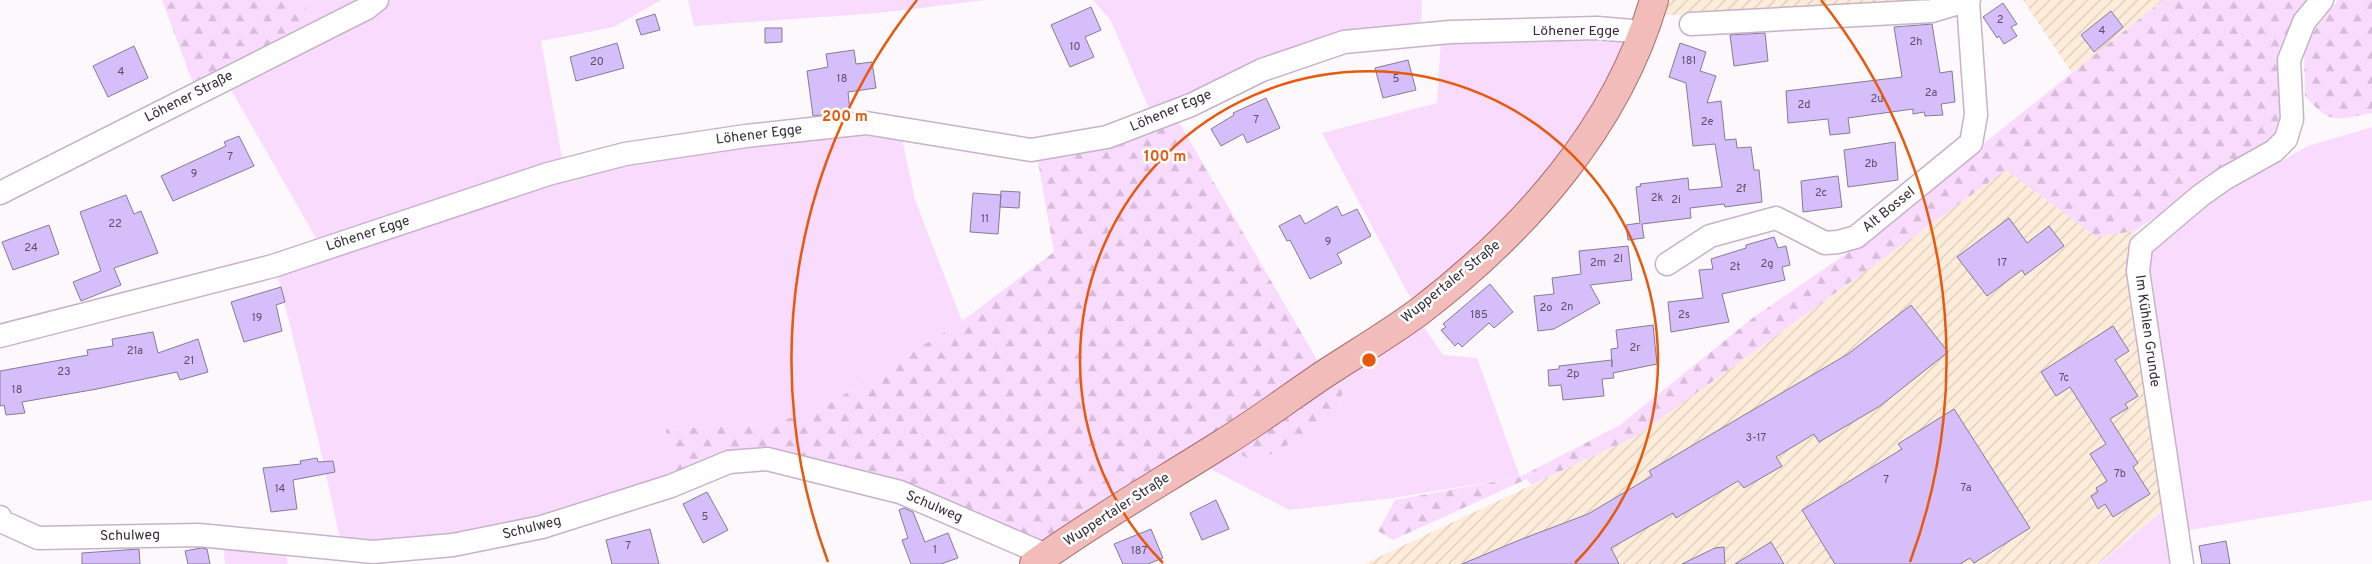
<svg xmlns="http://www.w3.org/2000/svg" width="2372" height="564" viewBox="0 0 2372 564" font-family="Overpass,sans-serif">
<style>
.industrial{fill:url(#industrial-furrows)}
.grass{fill:#f9dbfd}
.forest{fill:url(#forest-firs)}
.building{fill:#d5befa;stroke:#857c93}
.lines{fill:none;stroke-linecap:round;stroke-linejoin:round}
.minor-casing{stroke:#c6b3c9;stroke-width:25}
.major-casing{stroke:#a96d6e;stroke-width:30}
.minor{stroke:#fff;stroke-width:22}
.major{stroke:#f2bcbb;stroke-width:28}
.ring{fill:none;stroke:#e8590c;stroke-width:2.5}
.labels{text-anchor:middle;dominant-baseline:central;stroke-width:5;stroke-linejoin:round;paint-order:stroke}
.number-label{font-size:11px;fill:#5c5066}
.street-label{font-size:14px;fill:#332c34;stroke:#fff}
.centre{fill:#e8590c;stroke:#fff;stroke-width:2.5}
.ring-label{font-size:15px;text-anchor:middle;font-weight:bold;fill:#e8590c;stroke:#fff;stroke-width:5;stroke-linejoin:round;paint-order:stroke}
</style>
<defs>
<pattern id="industrial-furrows" width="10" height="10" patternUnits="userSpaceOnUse" patternTransform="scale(1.25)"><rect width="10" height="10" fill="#fdecda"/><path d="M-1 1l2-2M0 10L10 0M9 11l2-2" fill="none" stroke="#d9cbbc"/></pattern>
<pattern id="forest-firs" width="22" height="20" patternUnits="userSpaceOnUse" patternTransform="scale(1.25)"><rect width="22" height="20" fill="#f9dbfd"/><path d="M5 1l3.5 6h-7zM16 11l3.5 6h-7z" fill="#d6bcd9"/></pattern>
</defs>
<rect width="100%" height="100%" fill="#fcf8fc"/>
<path class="industrial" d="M1668,0H1951L1811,14L1663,15Z
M2023,0H2163L2072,73Z
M2006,170L2096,237L2135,231L2130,268L2163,509L2098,564H1364L1638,435Z"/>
<path class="grass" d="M302,0H359L314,25Z
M391,0H661L614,27L541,41L563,163L320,245L230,88L358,23Z
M688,0H985L879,13L694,26Z
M1093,0H1422L1421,28L1151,113L1111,21Z
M1618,34L1626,42C1590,120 1539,192 1474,249C1455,267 1432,282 1411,299L1322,133L1437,103L1441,40Z
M2372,127V500L2184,531L2148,282L2152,251L2204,204L2308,146Z
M862,128L901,134L915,200L962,321L818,411L761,425L667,429L676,478L453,541L341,543L318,438L277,273L572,171Z
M1421,323L1443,355L1477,358L1520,477L1394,498L1289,510L1205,466L1229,449L1337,417L1346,379Z
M2164,509L2173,564H2099Z
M223,540L285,550L288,564H225Z"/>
<path class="forest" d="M162,0H302L314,25L193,83Z
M2163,0H2310L2283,39L2286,127L2135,231L2096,237L2006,170L1638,435L1531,485L1527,479L1393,540L1378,531L1395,500L1520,477L1620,425L1754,317L1846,254Z
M2338,0H2372V113C2335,120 2331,125 2305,96L2304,44Z
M1177,119L1320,365L1161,468L1037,545L765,454L676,478L666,429L761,425L818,411L962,321L1054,252L1037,156Z
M1337,377L1346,379L1337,417L1257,462L1228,449Z"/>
<path class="building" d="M2003,3L2017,24L2011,27L2017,36L2004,44L1999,36L1997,38L1983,17Z
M1091,7L1101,30L1085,37L1094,57L1070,67L1051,25Z
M2111,11L2123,27L2094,52L2081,35Z
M655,14L660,30L641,35L636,20Z
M1932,24L1940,73L1952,71L1955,102L1941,104L1943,115L1925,116L1924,112L1913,114V109L1848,118L1850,133L1830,135L1828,119L1788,123L1786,91L1902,77L1894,27Z
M765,28H782V42L765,43Z
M1765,33L1768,61L1734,66L1730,35Z
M617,43L624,68L576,81L570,57Z
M1680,43L1706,52L1700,71L1716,76L1707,103L1721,101L1725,140L1736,139L1737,148L1751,147L1754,170H1759L1762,202L1725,207L1724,204L1690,208L1691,218L1642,224L1644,238L1628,240L1626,225L1640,223L1636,187L1641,186L1640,184L1688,178L1689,190L1722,187L1715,144L1693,146L1686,83L1669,77Z
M134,46L148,78L108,97L93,66Z
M854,50L856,64L872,62L876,88L848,92L850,111L813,116L807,71L828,67L826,54Z
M1408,60L1416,90L1383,98L1375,68Z
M1266,98L1280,128L1247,143L1243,134L1221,146L1211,129L1234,115L1233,113Z
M239,136L254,166L173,201L161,176L226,146L224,142Z
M1895,142L1898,180L1848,187L1844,150Z
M1838,176L1842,207L1803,212L1801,181Z
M1001,191L1020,192L1019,208L1000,207Z
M973,193L1001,195L998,234L970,232Z
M126,195L134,214L141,211L158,253L114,268L121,285L81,301L73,282L101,271L80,212Z
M1337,206L1342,216L1357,209L1371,236L1337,254L1342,263L1310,279L1290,240L1287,241L1279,226L1300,215L1305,224Z
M2009,218L2027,243L2049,226L2064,246L2025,275L2022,270L1987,296L1957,257Z
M49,225L59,254L13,270L2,242Z
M1774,237L1778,248L1786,246L1790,265L1782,267L1785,280L1722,294L1729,322L1671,332L1668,302L1703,298L1699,270L1713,269L1711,259L1746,248V245Z
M1628,246L1632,280L1590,285L1600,303L1554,329L1538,331L1534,296L1554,294L1552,278L1581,274L1579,251Z
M1490,284L1513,312L1494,328L1489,323L1462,347L1458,343L1455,346L1441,330L1446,327L1443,324Z
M281,287L285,302L276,305L282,331L244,342L231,302Z
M1911,305L1948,352L1880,406L1819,442L1814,434L1776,457L1782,466L1744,488L1738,481L1676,518L1673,513L1611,548L1619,564H1462L1522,539L1588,514L1652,476L1649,471L1848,354Z
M1653,325L1657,364L1613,373L1614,378L1602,379L1604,396L1563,400L1561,385L1549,386L1548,370L1559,369V366L1612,360V367L1611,349L1618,348L1616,330Z
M2113,326L2129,351L2115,360L2138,396L2125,404L2128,408L2110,419L2138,463L2133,467L2150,494L2113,517L2105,504L2098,509L2091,496L2098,492L2096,488L2107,481L2090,454L2106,444L2070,387L2056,396L2041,372Z
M153,332L158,353L198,339L208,372L180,380L177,372L97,389L22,402L25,413L6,415L4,405L0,406V371L88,355L87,350L113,346L112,339Z
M1954,409L2030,528L1974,563L1970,558L1960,564H1835L1802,510L1902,449L1898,444Z
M317,458L318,462L333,461L335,472L293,480L297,509L271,512L263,468L301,464L300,461Z
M707,492L728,530L703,543L683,504Z
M1216,500L1229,529L1202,540L1190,513Z
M904,508L913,512L925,542L948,533L958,558L941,564H911L902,540L908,538L899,510Z
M650,529L659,564H612L606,540Z
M1151,529L1163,558L1148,564H1123L1114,544Z
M2226,541L2230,564H2202L2199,546Z
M1771,542L1784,564H1735Z
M1724,547L1725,564H1682L1715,548Z
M201,548L207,549L210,564H188L185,551Z
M139,549L140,564H82V553Z"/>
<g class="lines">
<defs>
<path id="minor" d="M1691,24L1932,11L1969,0
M0,193L367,8L377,0
M1667,264L1710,236L1776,218L1825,243L1838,242L1856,237L1971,143L1976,115L1968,2
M0,336L273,266L548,174L625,154L746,136L866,123L1031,150L1107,137L1191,105L1262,70L1344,42L1450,32L1597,28L1644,32
M0,517L1,521L38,538L199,535L373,552L453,545L542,527L671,486L729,462L767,459L900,492L1046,555
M2182,564L2138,271L2141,246L2200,196L2224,179L2274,151L2286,139L2292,119L2289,60L2304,22L2322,0"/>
<path id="major" d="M1034,564C1095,520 1160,483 1223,443C1257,422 1289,398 1323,375C1355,354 1389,334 1420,311C1523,232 1617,128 1654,0"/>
</defs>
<use href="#minor" class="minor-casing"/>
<use href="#major" class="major-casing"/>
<use href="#minor" class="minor"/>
<use href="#major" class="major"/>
</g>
<g class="ring">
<path d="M1163 563A289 289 0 1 1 1575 563"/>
<path d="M828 562A578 578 0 0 1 917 0M1821 0A578 578 0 0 1 1910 562"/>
</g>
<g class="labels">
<g class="number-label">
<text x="2000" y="20">2</text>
<text x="2102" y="31">4</text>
<text x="1916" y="42">2h</text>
<text x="1075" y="47">10</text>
<text x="1689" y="61">181</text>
<text x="597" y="62">20</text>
<text x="121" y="72">4</text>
<text x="842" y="79">18</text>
<text x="1396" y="79">5</text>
<text x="1931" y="93">2a</text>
<text x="1877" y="99">2u</text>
<text x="1804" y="105">2d</text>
<text x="1256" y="120">7</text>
<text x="1707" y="122">2e</text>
<text x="230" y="157">7</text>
<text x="1871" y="164">2b</text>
<text x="194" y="174">9</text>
<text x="1741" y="189">2f</text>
<text x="1821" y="193">2c</text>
<text x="1657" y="198">2k</text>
<text x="1676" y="200">2i</text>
<text x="985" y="219">11</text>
<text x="115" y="224">22</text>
<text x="1328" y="242">9</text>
<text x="31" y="248">24</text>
<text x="1618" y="259">2l</text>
<text x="1598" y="263">2m</text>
<text x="2002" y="263">17</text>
<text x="1767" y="264">2g</text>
<text x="1735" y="267">2t</text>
<text x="1567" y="307">2n</text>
<text x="1546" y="308">2o</text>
<text x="1479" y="315">185</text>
<text x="1684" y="315">2s</text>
<text x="257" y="318">19</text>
<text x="1635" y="348">2r</text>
<text x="135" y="351">21a</text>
<text x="189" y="361">21</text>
<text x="64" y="372">23</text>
<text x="1573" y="374">2p</text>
<text x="2064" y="378">7c</text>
<text x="17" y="390">18</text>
<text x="1756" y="438">3-17</text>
<text x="2120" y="474">7b</text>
<text x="1886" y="480">7</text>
<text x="1966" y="488">7a</text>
<text x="280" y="489">14</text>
<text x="705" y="517">5</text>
<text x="628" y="546">7</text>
<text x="935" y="550">1</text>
<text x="1139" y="551">187</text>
</g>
<g class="street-label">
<text x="1576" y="31">Löhener Egge</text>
<text transform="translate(189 97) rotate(-27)">Löhener Straße</text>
<text transform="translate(1171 111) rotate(-23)">Löhener Egge</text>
<text transform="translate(759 135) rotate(-7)">Löhener Egge</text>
<text transform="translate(1889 210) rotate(-39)">Alt Bossel</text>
<text transform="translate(368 234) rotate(-18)">Löhener Egge</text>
<text transform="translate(1451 282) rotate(-39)">Wuppertaler Straße</text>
<text transform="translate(2147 331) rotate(82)">Im Kühlen Grunde</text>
<text transform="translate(934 507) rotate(23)">Schulweg</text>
<text transform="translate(1117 510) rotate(-33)">Wuppertaler Straße</text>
<text transform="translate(532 528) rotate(-14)">Schulweg</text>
<text transform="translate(130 536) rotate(-1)">Schulweg</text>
</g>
</g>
<circle cx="1369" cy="360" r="8" class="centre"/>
<g class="ring-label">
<text x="845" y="121">200 m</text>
<text x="1165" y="161">100 m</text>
</g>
</svg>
